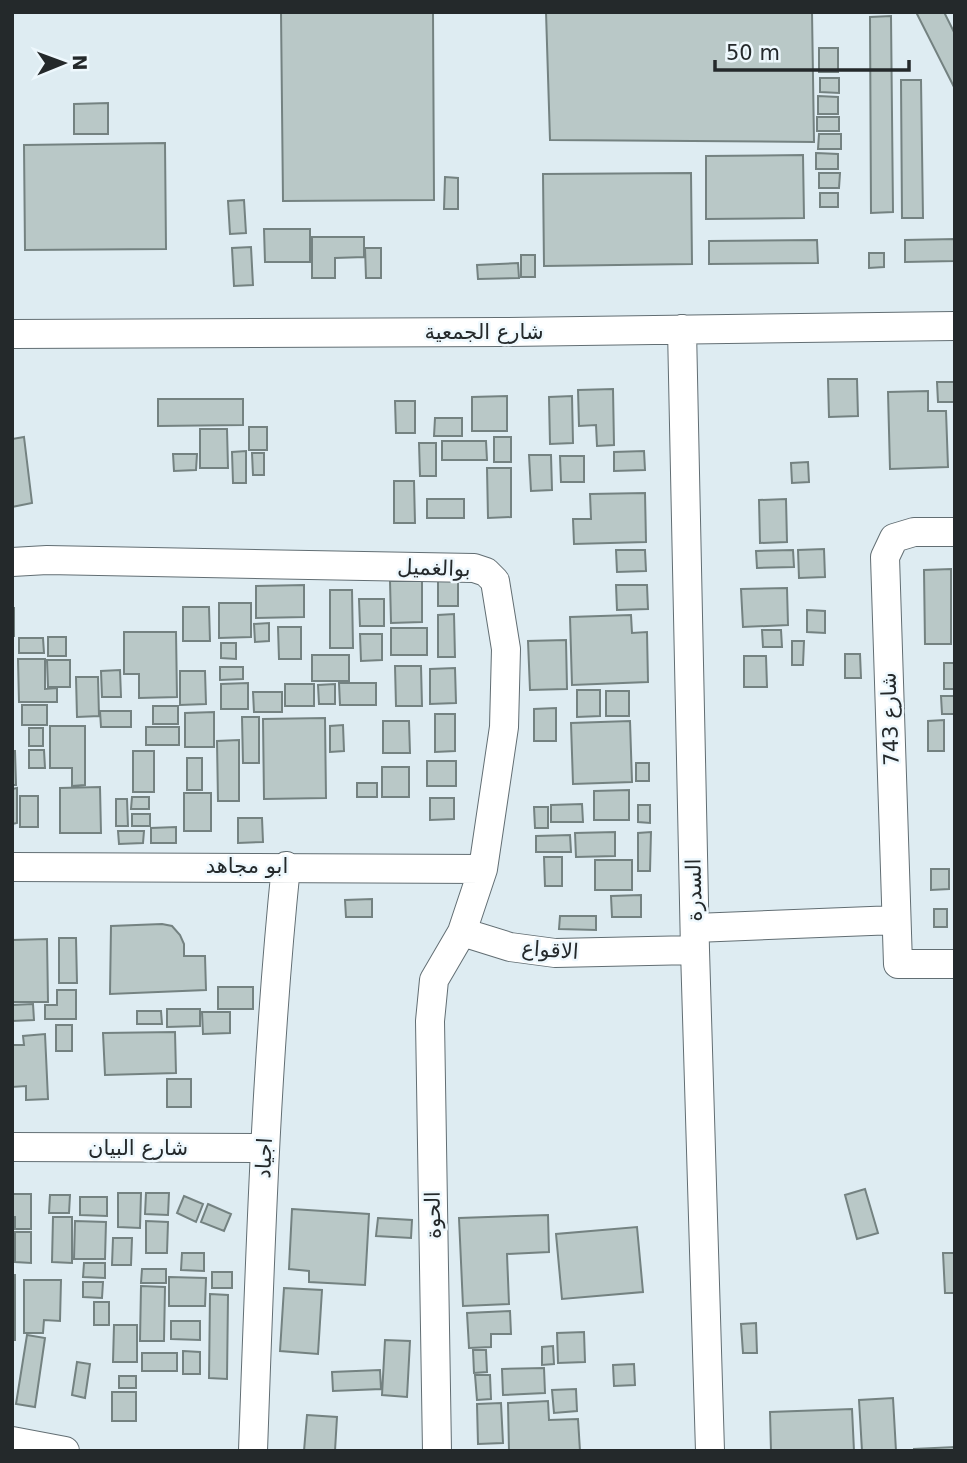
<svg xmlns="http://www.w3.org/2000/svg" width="967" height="1463" viewBox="0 0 967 1463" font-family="'DejaVu Sans','Noto Naskh Arabic',sans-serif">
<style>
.building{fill:#b9c8c7;stroke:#748281;stroke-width:2}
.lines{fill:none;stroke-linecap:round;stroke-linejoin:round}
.minor-casing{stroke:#626e73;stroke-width:30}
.minor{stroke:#fff;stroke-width:28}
.labels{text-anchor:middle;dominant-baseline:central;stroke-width:5;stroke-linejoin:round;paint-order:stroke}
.street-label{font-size:21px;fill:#24292b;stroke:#eef8fd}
</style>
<rect width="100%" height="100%" fill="#deecf2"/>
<path class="building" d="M281,12H433L434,200L283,201Z
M546,12H812L814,142L550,140Z
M916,12H944L955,34V89Z
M891,16L893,212L871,213L870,17Z
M819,48H838V72H819Z
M820,78H839V93L820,92Z
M901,80H921L923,218H902Z
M818,96L838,97V114H818Z
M108,103V134H74V104Z
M817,117H839V131H817Z
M819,134H841V149H818Z
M165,143L166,249L25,250L24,145Z
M816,153L838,154V169H816Z
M803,155L804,218L706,219V156Z
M691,173L692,264L544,266L543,174Z
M819,173H840L839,188H819Z
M445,177L458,178V209H444Z
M820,193H838V207H820Z
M244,200L246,233L230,234L228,201Z
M264,229H310V262H265Z
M312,237H364V257L335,258V278H312Z
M955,239V261L905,262V240Z
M817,240L818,263L709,264V241Z
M251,247L253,285L234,286L232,248Z
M365,248H381V278H366Z
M869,253H884V267L869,268Z
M521,255H535V277H521Z
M518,263L519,278L478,279L477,265Z
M828,379H857L858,416L829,417Z
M937,382H955V402H938Z
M613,389L614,445L597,446L596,425L579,426L578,390Z
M928,391V411H946L948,467L890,469L888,392Z
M507,396V431H472V397Z
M572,396L573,443L550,444L549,397Z
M158,399H243V425L158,426Z
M395,401H415V433H396Z
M435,418H462V436H434Z
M249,427H267V450H249Z
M200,429H227L228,468H200Z
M24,437L32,503L12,507V439Z
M494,437H511V462H494Z
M442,441H486L487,460H442Z
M419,443H436V476H420Z
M246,451V483H233L232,452Z
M644,451L645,470L614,471V452Z
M252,453H264V475H253Z
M173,454H197L196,470L174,471Z
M529,455H551L552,490L531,491Z
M560,456H584V482H561Z
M808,462L809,482L792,483L791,463Z
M487,468H511V517L488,518Z
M394,481H414L415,523H394Z
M645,493L646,542L574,544L573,519H591L590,494Z
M427,499H464V518H427Z
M786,499L787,542L760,543L759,500Z
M824,549L825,577L799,578L798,550Z
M616,550H645L646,571L617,572Z
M793,550L794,567L757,568L756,551Z
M951,569V644H925L924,570Z
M438,579H458V606H438Z
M390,581H422V622L391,623Z
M304,585V617L256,618V586Z
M616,585H647L648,609L617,610Z
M787,588L788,625L743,627L741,589Z
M330,590H352L353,648H330Z
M359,599H384V626H360Z
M219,603H251V637L219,638Z
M183,607H209L210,641H183Z
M12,608H14V636H12Z
M807,610L825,611V633L807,632Z
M454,614L455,657H438V615Z
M631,615L632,633L647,632L648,682L572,685L570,617Z
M269,623V641L255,642L254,624Z
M278,627H301V659H279Z
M391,628H427V655H391Z
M762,630H781L782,647H763Z
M124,632H176L177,697L139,698V674H124Z
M360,634H382V660L361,661Z
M48,637H66V656H48Z
M19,638H43L44,653H19Z
M566,640L567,689L530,690L528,641Z
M792,641H804L803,665H792Z
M221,643H236V659L221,658Z
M845,654H860L861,678H845Z
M312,655H349V681H312Z
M744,656H766L767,687H744Z
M18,659H45V689L57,688V702H19Z
M47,660H70V687H48Z
M944,663H955V689H944Z
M395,666H421L422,706H396Z
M220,667H243V679L220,680Z
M455,668L456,703L430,704V669Z
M120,670L121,697H102L101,671Z
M180,671H205L206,704L180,705Z
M76,677H98L99,716L77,717Z
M248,683V709H221V684Z
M339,683H376V705H340Z
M285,684H314V706H285Z
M335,684V704H319L318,685Z
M577,690H600V716L577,717Z
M606,691H629V716H606Z
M253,692H282V712H254Z
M941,696H955V714H942Z
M22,705H47V725H22Z
M153,706H178V724H153Z
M556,708V741H534V709Z
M100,711H131V727H101Z
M214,712V747H185V713Z
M435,714H455V751L435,752Z
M242,717H259V763H243Z
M325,718L326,798L264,799L263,719Z
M944,720V751H928V721Z
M383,721H409L410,753H383Z
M630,721L632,782L573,784L571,723Z
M343,725L344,751L330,752V726Z
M50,726H85V785L72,786V768H50Z
M146,727H179V745H146Z
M29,728H43V746H29Z
M239,740V801H218L217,741Z
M29,750H44L45,768H29Z
M12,751H15L16,785H12Z
M133,751H154V792H133Z
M187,758H202V790H187Z
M427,761H456V786H427Z
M636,763H649V781H636Z
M382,767H409V797H382Z
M357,783H377V797H357Z
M100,787L101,833H60V788Z
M17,788V823L12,824V789Z
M629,790V820H594V791Z
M184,793H211V831H184Z
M20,796H38V827H20Z
M132,797H149V809H131Z
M430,798H454V819L430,820Z
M116,799H127L128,826H116Z
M582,804L583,822H551V805Z
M638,805H650V823L638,822Z
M534,807H548V828H535Z
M132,814H150V826H132Z
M238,818H262L263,842L238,843Z
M176,827V843H151V828Z
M118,831H144L143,843L119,844Z
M615,832V856L576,857L575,833Z
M651,832L650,871H638V833Z
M570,835L571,852H536V836Z
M544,857H562V886H545Z
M595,860H632V890H595Z
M931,869H949V889L931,890Z
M641,895V917H612L611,896Z
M372,899V917H346L345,900Z
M934,909H947V927H934Z
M560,916H596V930L559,929Z
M162,924L172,926L180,935L184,944V956H205L206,990L110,994L111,926Z
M59,938H76L77,983H59Z
M47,939L48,1002H12V940Z
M218,987H253V1009H218Z
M57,990H76V1019H45V1005H57Z
M33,1004L34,1020L12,1021V1005Z
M167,1009H200V1026L167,1027Z
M137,1011H161L162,1024H137Z
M202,1012H230V1033L203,1034Z
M56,1025H72V1051H56Z
M175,1032L176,1073L105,1075L103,1033Z
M45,1034L48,1099L26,1100V1086L12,1087V1045H24L23,1036Z
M167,1079H191V1107H167Z
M865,1189L878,1233L857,1239L845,1195Z
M118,1193H141L140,1228L118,1227Z
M146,1193H169L168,1215L145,1214Z
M12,1194H31V1229H15V1217H12Z
M50,1195H70L69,1213H49Z
M184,1196L203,1204L196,1222L177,1213Z
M80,1197H107V1216L80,1215Z
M208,1204L231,1214L224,1231L201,1222Z
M292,1209L369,1214L365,1285L309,1282V1271L289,1269Z
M548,1215L549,1252L507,1254L509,1304L463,1306L459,1218Z
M53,1217H72V1263L52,1262Z
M378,1218L412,1220L411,1238L376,1236Z
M75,1221L106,1222L105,1259H74Z
M146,1221L168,1222L167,1253H146Z
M637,1227L643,1292L562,1299L556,1234Z
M15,1232H31V1263L15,1262Z
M113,1238H132L131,1265H112Z
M182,1253H204V1271L181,1270Z
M943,1253H955V1293H945Z
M84,1263H105V1278L83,1277Z
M142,1269H166V1283H141Z
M212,1272H232V1288H212Z
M12,1275H15V1340H12Z
M169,1277L206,1278L205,1306H169Z
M24,1280H61L60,1321L44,1320L43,1333H24Z
M83,1282H103L102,1298L83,1297Z
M141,1286L165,1287L164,1341H140Z
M284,1288L322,1290L318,1354L280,1351Z
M210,1294L228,1295L227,1379L209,1378Z
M94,1302H109V1325H94Z
M510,1311L511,1334H491V1347L469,1348L467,1313Z
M171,1321H200V1340L171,1339Z
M756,1323L757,1353H743L741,1324Z
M114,1325H137V1362H113Z
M584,1332L585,1362L558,1363L557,1333Z
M27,1335L45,1338L35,1407L16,1404Z
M385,1340L410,1341L407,1397L382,1395Z
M553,1346L554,1364L542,1365V1347Z
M473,1350H486L487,1372L474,1373Z
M183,1351L200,1352V1374H183Z
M142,1353H177V1371H142Z
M77,1362L90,1364L85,1398L72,1395Z
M634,1364L635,1385L614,1386L613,1365Z
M544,1368L545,1393L503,1395L502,1369Z
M380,1370L381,1389L333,1391L332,1372Z
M475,1375H490L491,1399L477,1400Z
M119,1376H136V1388H119Z
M576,1389L577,1411L554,1413L552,1390Z
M112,1392H136V1421H112Z
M893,1398L896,1451H862L859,1400Z
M548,1401L549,1420L578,1419L580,1451H509L508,1403Z
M501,1403L503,1443L478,1444L477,1404Z
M852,1409L854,1451H771L770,1412Z
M307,1415L337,1417L335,1451H304Z
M955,1447V1451H914V1449Z"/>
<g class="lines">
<defs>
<path id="minor" d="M682,329L695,950L710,1451
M12,334L501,332L955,326
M955,532H914L894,538L885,557L898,964H955
M12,562L47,560L474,568L486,572L495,581L506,649L504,727L483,869L462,932
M12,867L483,869
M695,928L896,920
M12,1147L264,1148
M12,1441L65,1451
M253,1451C260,1256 266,1061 286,866
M437,1451L430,1021L434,980L462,932L510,947L555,953L695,950"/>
</defs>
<use href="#minor" class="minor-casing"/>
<use href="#minor" class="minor"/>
</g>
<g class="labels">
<g class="street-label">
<text x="484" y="332">شارع الجمعية</text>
<text transform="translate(434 568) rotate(2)">بوالغميل</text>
<text transform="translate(890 719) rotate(-92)">شارع 743</text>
<text x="247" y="866">ابو مجاهد</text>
<text transform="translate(694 890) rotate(-91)">السدرة</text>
<text transform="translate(550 950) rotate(4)">الاقواع</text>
<text x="138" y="1148">شارع البيان</text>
<text transform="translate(264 1158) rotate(-87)">اجياد</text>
<text transform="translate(433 1215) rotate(-91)">الحوة</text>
</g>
</g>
<rect width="967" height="1463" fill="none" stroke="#24292b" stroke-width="28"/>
<g transform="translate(63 63) rotate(89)" stroke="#eef8fd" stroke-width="5" paint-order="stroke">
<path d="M0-5L12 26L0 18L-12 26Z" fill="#24292b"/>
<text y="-10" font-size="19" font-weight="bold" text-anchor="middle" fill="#24292b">N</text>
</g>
<path d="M715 60v10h194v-10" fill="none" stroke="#24292b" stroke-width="3.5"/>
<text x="726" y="60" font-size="21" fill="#24292b" stroke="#eef8fd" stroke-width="5" paint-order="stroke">50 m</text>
</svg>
